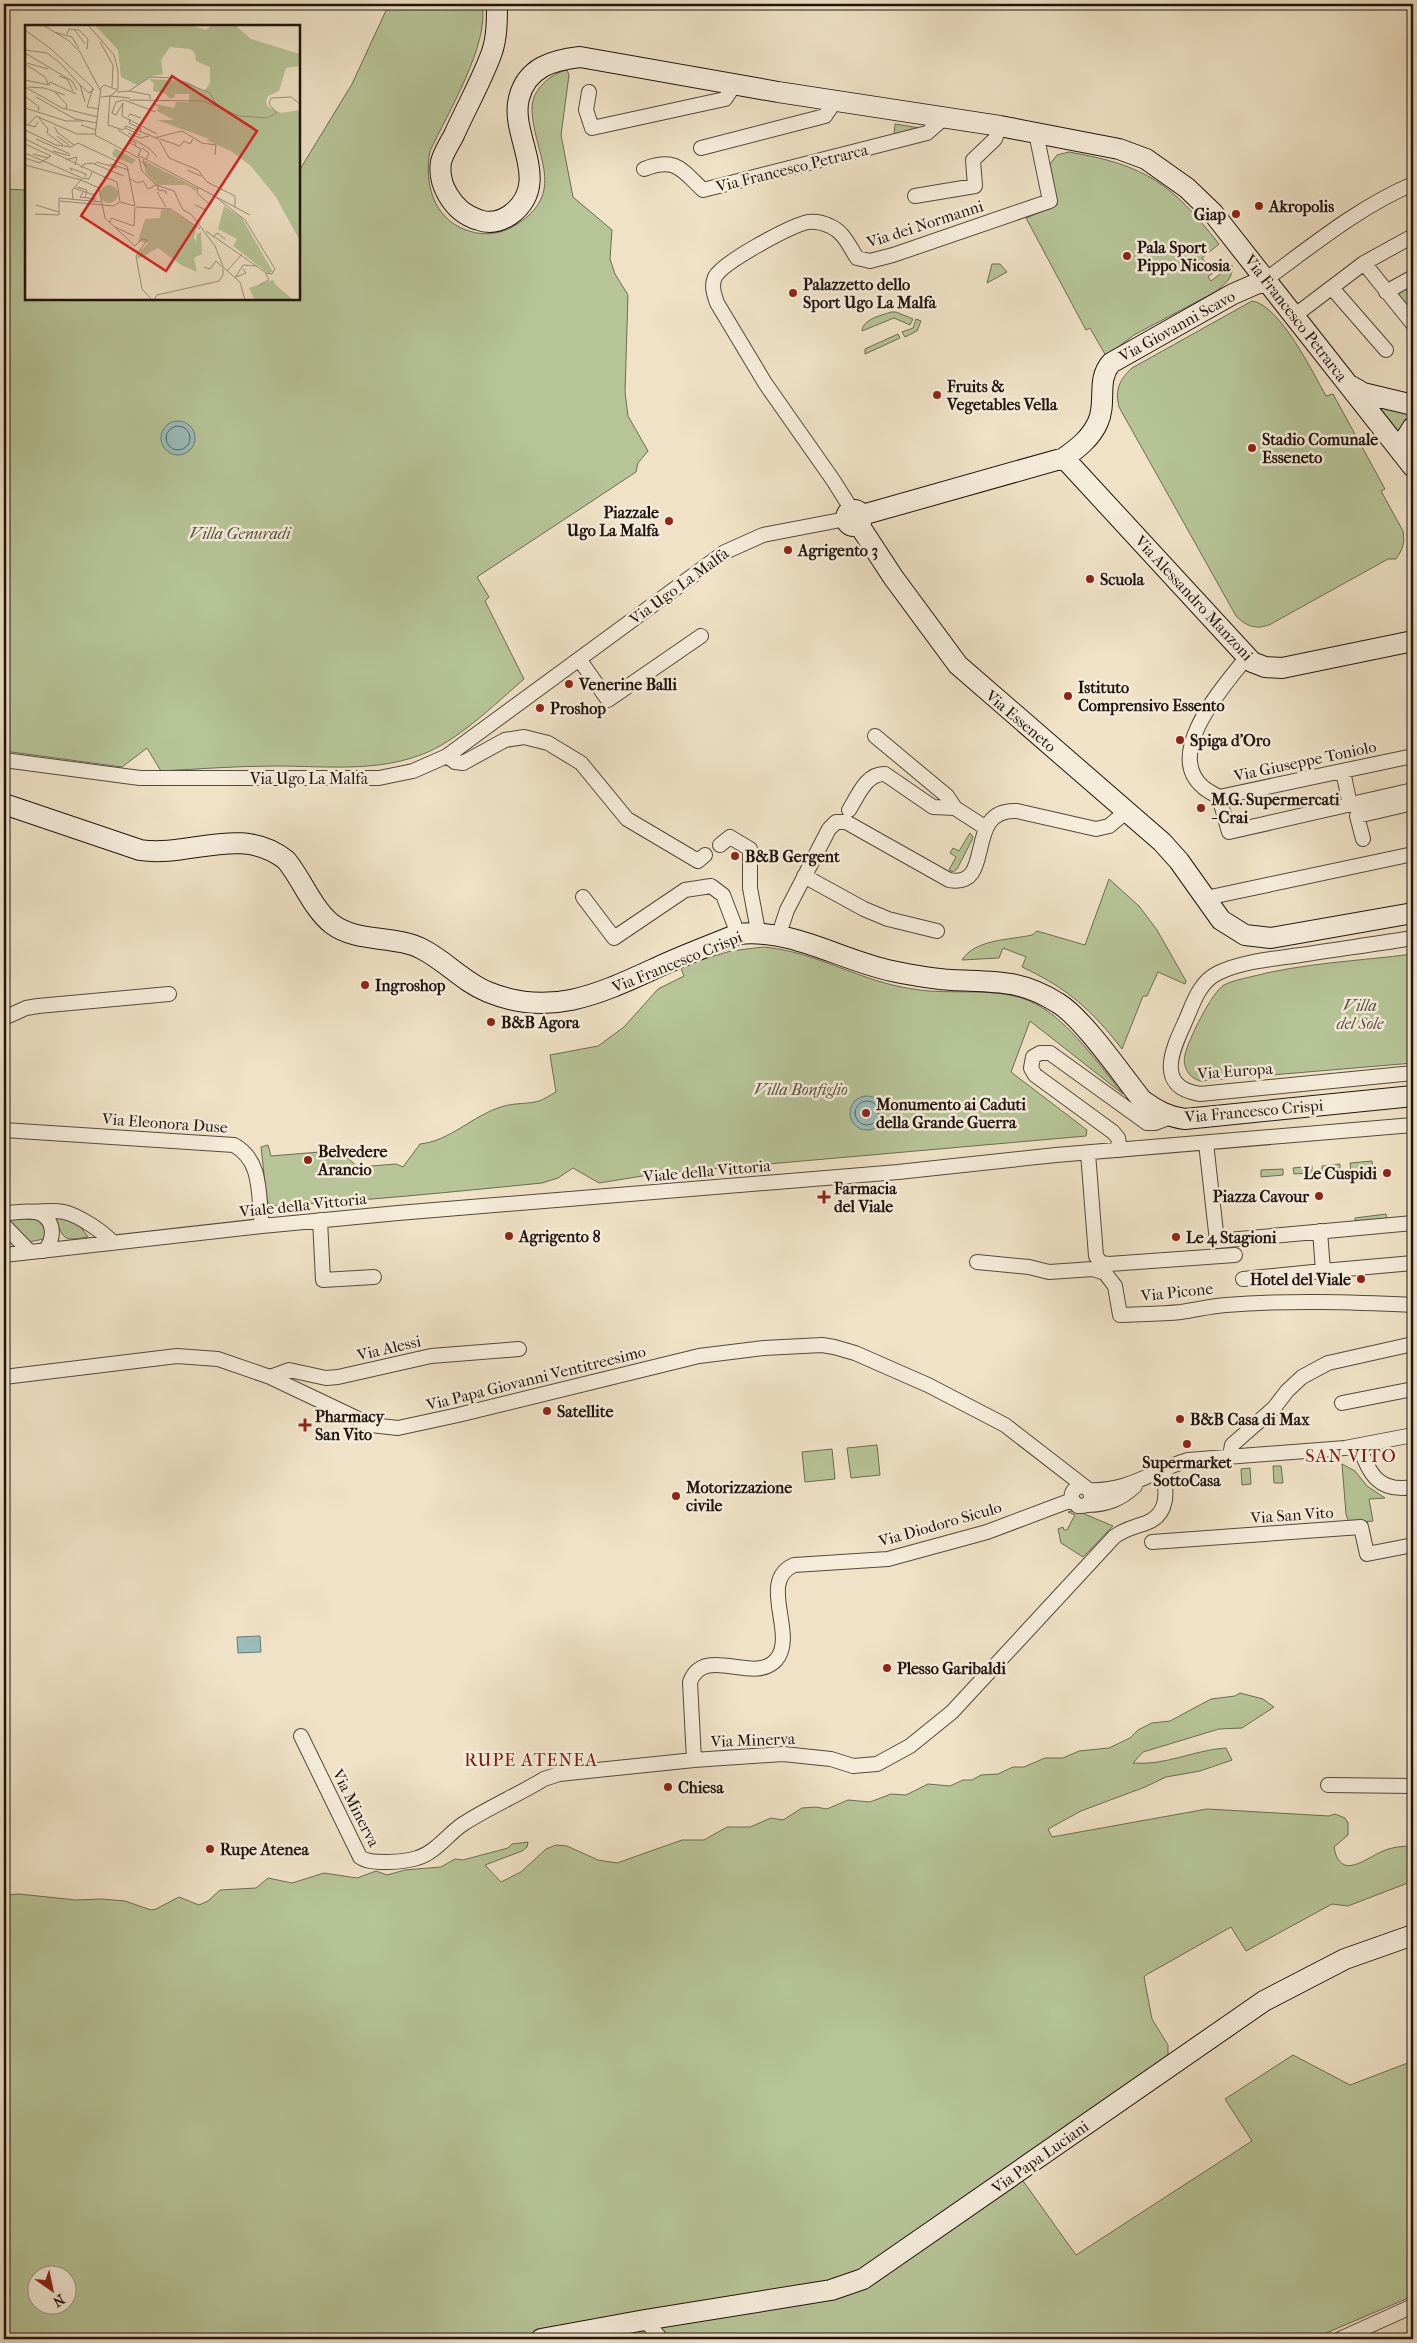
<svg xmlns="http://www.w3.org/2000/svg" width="1417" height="2343" viewBox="0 0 1417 2343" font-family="'IM FELL French Canon',serif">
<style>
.green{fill:#b6c497;stroke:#6b6c52;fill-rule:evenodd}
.water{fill:#9abdba;stroke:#697975}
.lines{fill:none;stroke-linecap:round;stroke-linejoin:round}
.shore{stroke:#5d6864;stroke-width:1}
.street-casing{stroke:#54483c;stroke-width:16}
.secondary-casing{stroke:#20140e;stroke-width:22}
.street{stroke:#f5ecda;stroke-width:14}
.secondary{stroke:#f5ecda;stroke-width:20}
.poi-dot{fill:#8f2418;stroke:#f5ecda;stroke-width:2}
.labels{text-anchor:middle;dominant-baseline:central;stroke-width:5;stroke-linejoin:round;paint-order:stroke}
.street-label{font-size:16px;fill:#20140e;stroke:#f5ecda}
.poi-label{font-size:16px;font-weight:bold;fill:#20140e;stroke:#f5ecda;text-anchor:start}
.park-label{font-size:16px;font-style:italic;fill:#54523e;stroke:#f5ecda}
.neighbourhood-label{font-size:18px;letter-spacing:1px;fill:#7a1f14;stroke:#f5ecda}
.inset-road{fill:none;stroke:#9c907c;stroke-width:1}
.view{fill:#d62828;fill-opacity:0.15;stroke:#d62828;stroke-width:2.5}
.inset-edge{fill:none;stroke:#20140e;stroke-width:2.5}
</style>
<rect width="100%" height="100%" fill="#efe2c6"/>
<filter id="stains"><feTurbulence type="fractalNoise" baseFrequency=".004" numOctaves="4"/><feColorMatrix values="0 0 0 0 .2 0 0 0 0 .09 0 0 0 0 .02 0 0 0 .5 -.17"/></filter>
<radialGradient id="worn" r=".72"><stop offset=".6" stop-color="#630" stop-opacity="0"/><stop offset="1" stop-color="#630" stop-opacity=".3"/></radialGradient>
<path class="green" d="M389,4H482C490,44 447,114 430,151C424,183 433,218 466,230C482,236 499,235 514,226C569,193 534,156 532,110C531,90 550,74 567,70L569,75L561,135L573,197L612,230L610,259L615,274L628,295L625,392L628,416L648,451L638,463L636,472L477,577L489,597L485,601L524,679C495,704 463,736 428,752C379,773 328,766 275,766C237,766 199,769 161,771L147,748L122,767L4,751V189L26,190V299H299V171L352,84Z
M895,124L926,129L894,135Z
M1069,152C1146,165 1172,184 1219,244L1202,258L1214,272L1208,277L1211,281L1232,265C1234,278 1224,285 1215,292L1134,335L1106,356L1090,328L1086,330L1026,218L1057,205L1050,164L1057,155Z
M992,264H1000L1007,272L987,283Z
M1405,288L1413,300V316L1395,295Z
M1252,301C1280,305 1313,373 1326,396L1333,394L1385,489L1381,491L1403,531C1405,542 1403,549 1396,559H1388L1271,624C1257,630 1247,627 1236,616L1119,407C1115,390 1119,380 1132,368Z
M891,312H896L913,319L910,325L894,318L862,331C863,319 880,316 891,312Z
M916,319L921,321L917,331L905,337L902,332L913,328Z
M898,334L900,338L865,354V349Z
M1373,402L1413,412V419L1401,437Z
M970,833L973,837L972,840L957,869L953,872L949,870L956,857L950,853L953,848L959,851Z
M1109,879L1139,906L1157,930L1186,981L1185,984L1158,972L1147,996H1143L1122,1049C1091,1009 1067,988 1022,967L1026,957L1003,948L999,958L962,960C975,939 1010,940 1032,935L1037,931L1085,945Z
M763,947C815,951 861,982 913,989C952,996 1000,985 1036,1004C1070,1022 1099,1065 1123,1094L1030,1021L1011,1072L1087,1130L1086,1136L655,1174L599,1183L573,1168L558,1178L542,1183C452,1192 362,1201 272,1206L267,1201L261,1147L268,1145L271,1156L332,1151L342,1153L358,1167L396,1164L403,1167L420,1144C450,1141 472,1116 501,1107C513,1103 524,1104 535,1102C542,1101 550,1095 556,1092L550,1055L598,1046L624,1027L658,989L684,976L680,966L731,951Z
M1413,954V1063L1201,1081C1189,1079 1182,1066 1185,1055C1188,1040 1212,992 1224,985C1231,981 1242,979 1250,977C1303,963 1359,961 1413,954Z
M1372,1161L1373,1168L1351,1170L1350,1163Z
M1340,1164V1171L1322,1172V1166Z
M1312,1166V1173L1294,1174L1293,1168Z
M1283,1169V1175L1261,1177V1170Z
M56,1214L80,1226L88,1237C61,1242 65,1239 53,1215Z
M1386,1214L1387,1220L1355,1223V1218Z
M31,1216L40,1220L46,1230L44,1239L28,1242L4,1218Z
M877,1445L880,1475L851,1478L847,1448Z
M832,1449L835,1479L805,1482L802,1452Z
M1342,1464L1355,1471L1367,1486L1385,1498L1369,1499L1373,1521L1349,1523L1346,1514Z
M1273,1466H1281L1283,1483H1274Z
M1250,1468L1251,1484L1242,1485L1241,1469Z
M1075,1510L1113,1526L1083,1557L1061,1543L1058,1529L1063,1527L1064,1530H1067L1075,1515L1068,1512Z
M1240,1693L1263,1699L1274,1707L1242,1728L1219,1729L1143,1752L1133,1763C1165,1766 1194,1750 1226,1748L1232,1760L1200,1771L1166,1777L1145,1787L1081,1811L1048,1829L1052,1837L1207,1809L1329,1816L1335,1814L1345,1818L1348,1823V1835L1334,1847C1340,1882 1366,1858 1383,1851C1392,1847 1404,1846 1413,1846V1881L1348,1906L1332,1904L1246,1951L1231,1927L1146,1975L1144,1977L1152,2019L1168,2045V2056L1011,2164L1076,2255L1252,2141L1225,2099L1293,2055L1350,2085L1413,2061V2296L1312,2339H4V1895L19,1894L76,1900L102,1899L125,1901L151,1910L156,1909L179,1897L199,1905L208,1901L220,1890L256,1888L268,1878L292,1883L324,1873L357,1878L376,1871L387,1875L405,1870L441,1867L455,1859L463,1860L508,1848L512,1844L528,1842L527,1847L522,1851L485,1865L501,1882L521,1872L546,1849L556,1845L567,1846L598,1860L617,1863L682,1840H704L727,1827H750L771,1818L783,1820L802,1808L816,1807L827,1809L848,1800L870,1802L891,1794L906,1795L928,1784L950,1786L963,1780H972L981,1775L998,1774L1013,1767H1024L1045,1758H1063L1079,1751L1109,1748L1130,1738L1138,1730L1152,1723L1170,1721L1211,1699L1235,1696ZM38,2276H68V2306H38Z"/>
<path class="water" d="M161 438a17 17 0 1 1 34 0a17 17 0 1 1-34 0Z
M850 1113a17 17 0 1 1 34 0a17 17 0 1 1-34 0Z
M260,1636L261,1652L238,1653L237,1637Z"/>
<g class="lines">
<path class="shore" d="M166 438a12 12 0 1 1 24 0a12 12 0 1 1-24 0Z
M855 1113a12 12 0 1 1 24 0a12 12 0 1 1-24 0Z"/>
<defs>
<path id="street" d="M589,92L586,110L592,128L725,99L735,84
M701,148L825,116L835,101
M644,169C676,157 681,169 703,190L927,133L944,118
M915,196L975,186L973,160L995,139L1000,126
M1364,263L1413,324
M1265,280C1313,245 1359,207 1413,184
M1332,288L1386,350
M1386,292L1413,277
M1294,316L1364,263L1413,236
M852,510L833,480L765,383L717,303C714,294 711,286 715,277C723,262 790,226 808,222C815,221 824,223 830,226C844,232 849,246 857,258L870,261L893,255L1050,201L1036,133
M579,659L608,700L701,636
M875,736L947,796L955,808
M447,756L455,762L463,763L505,740L524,737L548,743L581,763L627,819L698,861L705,855
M4,760L140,778H379L413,771L447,756L725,552L763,535L846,519
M1343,771L1350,805
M1219,797L1229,832L1413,790
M1219,797L1413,756
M1219,797C1214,794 1207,791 1203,787C1163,753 1224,686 1246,658
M849,810C858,796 866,773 885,774L933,807L955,808L986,828
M1363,839L1357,816L1413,803
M720,845L730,837L750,849V888L758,931
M804,876L864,909L888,919L937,931
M583,897L614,938L685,890L711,886L723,895L738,934
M1206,898L1413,854
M779,934L787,910L829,829L836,822H846L949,880C997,889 962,808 1017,811L1096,829L1109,826L1127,811
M1413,938C1376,944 1338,949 1300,955C1273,959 1243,961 1218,973C1199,982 1193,1004 1185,1022C1173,1048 1154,1087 1200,1094L1413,1073
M4,1018L26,1008L38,1006L169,994
M4,1130L234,1145C263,1161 258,1196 262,1226
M1206,1143L1217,1241L1413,1223
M1120,1150L1118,1138L1113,1132L1035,1075L1031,1068L1033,1057L1040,1053H1050L1147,1123H1155L1171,1117
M1088,1153L1096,1256L1101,1263L1109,1264L1235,1255
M32,1212C43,1211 54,1210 64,1212C78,1215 104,1232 113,1243
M4,1213C14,1213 27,1210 36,1212C55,1217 56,1239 44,1251
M320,1220L323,1280L374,1277
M4,1225L30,1252
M1320,1231L1323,1271L1413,1263
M4,1255L262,1226L398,1213L898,1172L1056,1155L1413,1125
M977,1262L1029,1267L1049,1272L1093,1269L1105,1273L1115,1286L1120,1315C1140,1314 1161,1314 1181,1312C1196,1310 1211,1306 1226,1305C1289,1300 1351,1302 1413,1305
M1243,1279L1323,1271
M4,1377L177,1356L218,1359L270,1377L371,1425L398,1428L458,1415L699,1356L764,1348L822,1345L834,1347L855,1353L928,1385L1005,1425L1089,1490C1094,1499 1089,1507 1078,1506L1072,1500C1070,1492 1075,1487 1083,1486
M270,1377L289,1370L326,1378L338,1377L431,1356L519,1349
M1342,1403L1413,1389
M1359,1446C1370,1474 1378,1493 1413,1487
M1230,1455L1232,1445L1274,1408L1287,1391L1302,1377L1328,1363L1413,1344
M1089,1490C1128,1492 1152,1471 1188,1460L1345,1448L1413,1435
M1087,1505C1107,1505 1121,1499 1135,1486
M1152,1542L1361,1527L1367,1554L1413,1545
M301,1736L360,1857C370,1865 405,1862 417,1858C435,1853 448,1834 463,1824C489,1807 518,1795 544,1779L559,1774L694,1760L783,1754L831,1759L853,1766L877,1764L910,1746L952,1712L1114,1537C1124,1529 1135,1527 1146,1523C1171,1514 1166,1488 1163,1468
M694,1760L690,1682C704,1644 754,1685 776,1660C798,1635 757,1581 794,1565L888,1559L987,1532L1072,1500
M1328,1785L1413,1786
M645,2320L661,2339
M1340,2339L1413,2306"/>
<path id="secondary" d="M497,4C497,20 497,37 492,52C482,80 466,108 454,135C450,143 443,153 441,162C439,174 442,185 448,195C455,207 465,216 479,220C490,224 501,221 510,215C554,183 509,136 519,98C527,67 553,60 580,57L778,92L1000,126L1119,149L1146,159L1187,188L1213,213L1413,467
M1351,386L1363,393L1413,405
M1401,452L1404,441L1413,427
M1064,458L1252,662L1265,667L1282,668L1413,641
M846 518a8 8 0 1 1 16 0a8 8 0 1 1-16 0Z
M862,515L1064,458C1078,448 1091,438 1098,422C1107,402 1096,380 1111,363L1233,294L1265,280
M859,525L893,577L958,665L1162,842L1179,861L1221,920L1245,935L1271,938L1413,913
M4,804L140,850C189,858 241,824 286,860C302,879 312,908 332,924C357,943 395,935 422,949C446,961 463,982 488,992C551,1018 601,993 658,967C684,955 711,945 738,934C792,928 840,960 892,971C911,975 932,979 952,980C995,982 1020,979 1058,1003C1083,1018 1122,1075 1142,1100C1156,1110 1168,1117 1185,1119L1413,1096
M541,2339L645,2320L831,2290L863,2279L1264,2001L1345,1959L1413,1935"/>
</defs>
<use href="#street" class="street-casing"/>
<use href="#secondary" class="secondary-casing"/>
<use href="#street" class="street"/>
<use href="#secondary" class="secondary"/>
</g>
<g class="poi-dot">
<circle cx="1259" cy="206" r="5"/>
<circle cx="1236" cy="214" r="5"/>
<circle cx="1127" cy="256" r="5"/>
<circle cx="793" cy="293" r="5"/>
<circle cx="937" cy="395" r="5"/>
<circle cx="1252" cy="448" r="5"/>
<circle cx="669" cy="521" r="5"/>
<circle cx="788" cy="550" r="5"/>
<circle cx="1090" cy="579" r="5"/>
<circle cx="569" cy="684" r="5"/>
<circle cx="1068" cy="696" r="5"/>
<circle cx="540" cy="708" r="5"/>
<circle cx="1180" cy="740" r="5"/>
<circle cx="1201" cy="808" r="5"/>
<circle cx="735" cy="856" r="5"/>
<circle cx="365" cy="985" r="5"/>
<circle cx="491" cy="1022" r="5"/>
<circle cx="866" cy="1113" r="5"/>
<circle cx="308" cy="1160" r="5"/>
<circle cx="1387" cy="1173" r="5"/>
<circle cx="1319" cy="1196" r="5"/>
<path d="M821.5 1189.5h5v5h5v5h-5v5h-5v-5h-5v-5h5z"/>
<circle cx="509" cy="1236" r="5"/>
<circle cx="1176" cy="1237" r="5"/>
<circle cx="1361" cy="1279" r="5"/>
<circle cx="547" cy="1411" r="5"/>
<circle cx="1180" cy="1419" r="5"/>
<path d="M302.5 1417.5h5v5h5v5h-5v5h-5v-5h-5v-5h5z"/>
<circle cx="1187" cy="1444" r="5"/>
<circle cx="676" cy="1496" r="5"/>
<circle cx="887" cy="1668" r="5"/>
<circle cx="668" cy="1787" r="5"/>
<circle cx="210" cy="1849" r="5"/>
</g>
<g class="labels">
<g class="street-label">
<text transform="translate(792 168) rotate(-14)">Via Francesco Petrarca</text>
<text transform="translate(925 224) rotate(-18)">Via dei Normanni</text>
<text transform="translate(1296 318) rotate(52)">Via Francesco Petrarca</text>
<text transform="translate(1177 326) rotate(-29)">Via Giovanni Scavo</text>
<text transform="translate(679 586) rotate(-36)">Via Ugo La Malfa</text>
<text transform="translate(1194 598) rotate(47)">Via Alessandro Manzoni</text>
<text transform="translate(1021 721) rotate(40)">Via Esseneto</text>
<text transform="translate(1305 761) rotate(-12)">Via Giuseppe Toniolo</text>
<text x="309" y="778">Via Ugo La Malfa</text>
<text transform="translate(677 962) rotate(-22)">Via Francesco Crispi</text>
<text transform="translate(1235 1071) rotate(-4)">Via Europa</text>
<text transform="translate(1254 1111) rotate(-5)">Via Francesco Crispi</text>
<text transform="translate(165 1123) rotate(4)">Via Eleonora Duse</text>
<text transform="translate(707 1171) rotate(-5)">Viale della Vittoria</text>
<text transform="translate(303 1205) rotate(-6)">Viale della Vittoria</text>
<text transform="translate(1177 1292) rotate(-6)">Via Picone</text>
<text transform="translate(389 1348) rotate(-13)">Via Alessi</text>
<text transform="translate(536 1378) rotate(-14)">Via Papa Giovanni Ventitreesimo</text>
<text transform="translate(1292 1515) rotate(-4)">Via San Vito</text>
<text transform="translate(940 1524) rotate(-16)">Via Diodoro Siculo</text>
<text transform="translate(753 1740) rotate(-2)">Via Minerva</text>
<text transform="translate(356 1808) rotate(63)">Via Minerva</text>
<text transform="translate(1040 2157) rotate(-35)">Via Papa Luciani</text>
</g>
<g class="poi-label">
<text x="1269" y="206">Akropolis</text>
<text x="1226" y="214" text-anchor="end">Giap</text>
<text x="1137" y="247">Pala Sport<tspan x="1137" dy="18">Pippo Nicosia</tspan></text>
<text x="803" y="284">Palazzetto dello<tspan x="803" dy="18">Sport Ugo La Malfa</tspan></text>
<text x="947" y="386">Fruits &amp;<tspan x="947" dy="18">Vegetables Vella</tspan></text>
<text x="1262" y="439">Stadio Comunale<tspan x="1262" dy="18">Esseneto</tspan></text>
<text x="659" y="512" text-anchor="end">Piazzale<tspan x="659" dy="18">Ugo La Malfa</tspan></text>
<text x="798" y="550">Agrigento 3</text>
<text x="1100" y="579">Scuola</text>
<text x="579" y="684">Venerine Balli</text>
<text x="1078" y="687">Istituto<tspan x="1078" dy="18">Comprensivo Essento</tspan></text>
<text x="550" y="708">Proshop</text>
<text x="1190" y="740">Spiga d'Oro</text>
<text x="1211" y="799">M.G. Supermercati<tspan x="1211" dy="18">- Crai</tspan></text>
<text x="745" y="856">B&amp;B Gergent</text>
<text x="375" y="985">Ingroshop</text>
<text x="501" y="1022">B&amp;B Agora</text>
<text x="876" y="1104">Monumento ai Caduti<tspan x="876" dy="18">della Grande Guerra</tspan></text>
<text x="318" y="1151">Belvedere<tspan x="318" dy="18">Arancio</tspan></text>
<text x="1377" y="1173" text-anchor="end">Le Cuspidi</text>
<text x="834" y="1188">Farmacia<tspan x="834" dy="18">del Viale</tspan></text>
<text x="1309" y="1196" text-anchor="end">Piazza Cavour</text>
<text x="519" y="1236">Agrigento 8</text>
<text x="1186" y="1237">Le 4 Stagioni</text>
<text x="1351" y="1279" text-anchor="end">Hotel del Viale</text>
<text x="557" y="1411">Satellite</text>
<text x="315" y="1416">Pharmacy<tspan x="315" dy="18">San Vito</tspan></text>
<text x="1190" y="1419">B&amp;B Casa di Max</text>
<text x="1187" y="1462" text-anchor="middle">Supermarket<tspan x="1187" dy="18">SottoCasa</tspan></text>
<text x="686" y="1487">Motorizzazione<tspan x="686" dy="18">civile</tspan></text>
<text x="897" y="1668">Plesso Garibaldi</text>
<text x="678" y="1787">Chiesa</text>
<text x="220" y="1849">Rupe Atenea</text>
</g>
<g class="park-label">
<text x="240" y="533">Villa Genuradi</text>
<text x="1360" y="1005">Villa<tspan x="1360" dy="18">del Sole</tspan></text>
<text x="801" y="1089">Villa Bonfiglio</text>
</g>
<g class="neighbourhood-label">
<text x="1351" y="1456">SAN VITO</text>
<text x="531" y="1760">RUPE ATENEA</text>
</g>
</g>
<g transform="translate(25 25)">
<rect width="275" height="275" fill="#efe2c6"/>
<path d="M70,0H165L181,5L187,0H210L226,14L275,29V41L261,43L254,66L243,71L241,76L242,81L256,88L275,85V216L251,172L226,141L206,126L181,115L184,114L132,95H149L132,86L133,82L126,78L149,83L151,77H164V69H150L149,73H144L141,69L128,66L129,59L124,54L161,56L179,66L185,58V42L171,36L170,28L165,24L145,22L136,35L138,49L127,51L112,60L96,52L93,25ZM90,123L111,135L107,139L89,132L87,129ZM120,136L172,163L170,166L162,160H132L120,147ZM75 169a9 9 0 1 1 18 0a9 9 0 1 1-18 0ZM199,181L217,193L248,247L243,248L208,221L212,214L193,204ZM144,184L172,202L169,213L171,217L172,209L176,207L177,229L169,233L172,247L156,240L133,223L113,234L112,230L123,218L113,216L120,194L135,193L136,185ZM248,255L250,259L267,274L230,275L224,263Z" fill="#b6c497"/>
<path class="inset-road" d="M18,0L44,16L55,27L75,65M63,0L89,30L93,46V64M49,4L60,19M0,5L26,24L68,63L62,82L74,84M29,7L47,12L54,24M42,9L44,4L54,5L63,14L62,24M75,17L88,40L87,62M0,25L22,28L34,37L55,60L60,77M0,28L47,56L52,65M2,38L23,44M0,39L20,52L23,59M34,51L42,54L48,66M0,55L24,60L25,57L51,69M54,59L64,68L69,64M0,62L37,83L73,92M3,62L19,63L40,70M93,65L79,60L76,63L70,110L114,133L117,146L131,160L149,166L158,185L166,189L190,221L198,241V250L194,256L132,270L129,275M29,66L42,80L41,84M104,66L125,70V74M93,67L104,66L125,52L148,53L185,68L192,81M0,71L14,82L13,86M11,72L50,94L72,98M76,72L85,71L93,65M105,73L85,71L83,100L98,105L101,101L134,114M104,75L178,76L214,91L242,93L252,88L244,79L246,73L266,72L275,79M0,83L41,96H59M97,91L98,78L91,90L87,88L91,77L99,75L131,87M97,91L132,109M103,92L105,89L116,93M14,93L23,104L22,108L38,120M105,94L104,98L115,103L116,107M0,99L10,102L13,97M3,100L11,91L52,109H70M56,100L71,105M30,102L32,107L49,120M100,103L115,110M0,105L31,120L46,122L53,118L102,141L110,181M93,105L125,124L132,132M103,108L115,113L124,111M32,111L44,120M129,113L157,106L177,118L191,120L190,130M0,114L75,150M11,114L45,129M135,114L155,121L159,116L165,119L168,114M134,115L144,133L173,145L182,157L210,171V182M103,117L116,124L113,131M0,119L26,131M100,123L105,115L111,118L110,121M117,123L124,128L121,135M28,126L45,131M0,128L57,153L64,154L67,147M8,129L23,133M113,130L210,182M0,133L15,138L26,131M41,135L52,132L50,140M117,136L121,142L118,134M70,139L72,137L92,143M85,139L104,145M0,140L56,155L74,163L80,193L110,221L117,214L122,215L111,231L117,264L127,275M56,143L59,139L67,138L99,151M162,145L176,151M47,146L45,143L61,149L60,152M75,150L92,157L95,177M105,154L113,158L118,156L123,164L131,160M133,161V165L141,166V169M52,162L62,165L60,173M49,163L69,170L70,177M58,167L55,172L70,174M132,167L141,182M188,170L220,195L250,244L247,249L241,248M48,174L47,165L57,154M35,176L88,181L95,177M95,177L110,181M11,180L34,187M170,180L181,185L185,180L172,168L173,162M111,182L146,184L175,204M210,182L225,190M10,189L34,190V173L76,177M85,197L86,193L109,201L110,182M90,202L109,211M181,206L240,247L244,255L234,260M188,212L192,208L200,214M179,242L185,244L191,236L197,242M199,243L215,257L220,275M202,246L217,229M211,252L221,248L218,244M210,253L218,240L232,241"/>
<path class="view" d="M147,51L232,106L141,246L56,191Z"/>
<rect width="275" height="275" class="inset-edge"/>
</g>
<rect width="1417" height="2343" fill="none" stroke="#efe2c6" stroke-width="20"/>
<rect x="5" y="5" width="1407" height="2333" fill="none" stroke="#20140e" stroke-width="2.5"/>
<rect x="10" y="10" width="1397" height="2323" fill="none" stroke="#20140e"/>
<g transform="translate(52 2290) rotate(147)"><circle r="24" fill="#f5ecda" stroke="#a09688"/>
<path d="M0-4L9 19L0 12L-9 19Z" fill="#8f2418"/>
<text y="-8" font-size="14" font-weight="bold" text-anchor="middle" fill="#20140e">N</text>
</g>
<rect width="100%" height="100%" filter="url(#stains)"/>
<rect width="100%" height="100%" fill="url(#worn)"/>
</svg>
